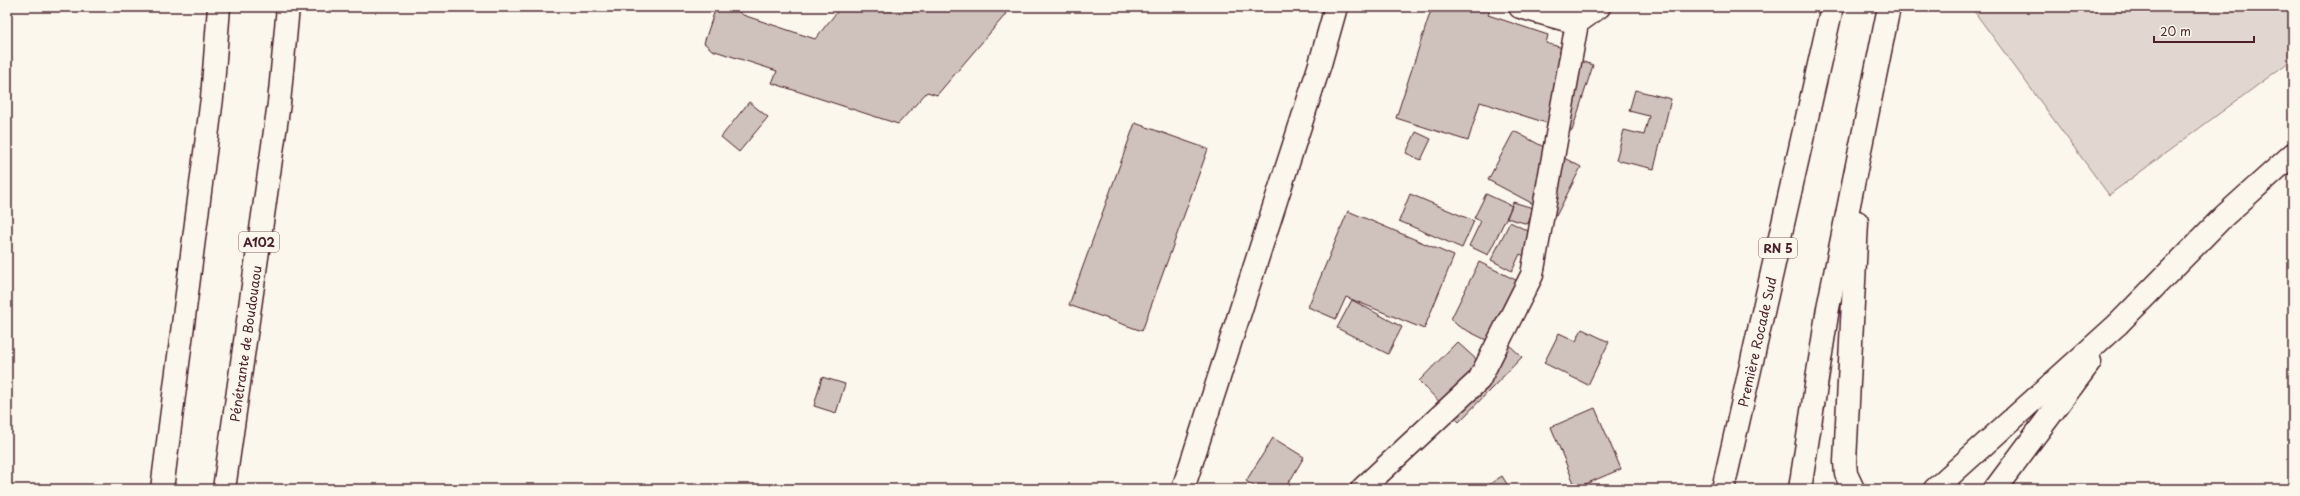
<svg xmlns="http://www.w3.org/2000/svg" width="2300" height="496" viewBox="0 0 2300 496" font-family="'Playpen Sans',sans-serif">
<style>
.green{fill:#e2d7d0;stroke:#967b7e}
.building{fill:#cfc2bc;stroke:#4a1f2b}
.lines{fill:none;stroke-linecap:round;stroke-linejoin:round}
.street-casing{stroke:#4a1f2b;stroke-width:25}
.secondary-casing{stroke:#4a1f2b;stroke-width:25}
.highway-casing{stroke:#4a1f2b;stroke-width:25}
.street{stroke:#fbf7ec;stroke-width:22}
.secondary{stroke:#fbf7ec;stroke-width:22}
.highway{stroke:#fbf7ec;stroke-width:22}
.labels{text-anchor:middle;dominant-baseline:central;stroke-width:3.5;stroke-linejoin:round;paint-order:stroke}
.shield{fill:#fbf7ec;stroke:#7f6065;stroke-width:1}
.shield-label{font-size:12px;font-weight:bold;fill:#4a1f2b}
.street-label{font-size:13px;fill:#4a1f2b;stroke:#fbf7ec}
</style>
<rect width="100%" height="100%" fill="#fbf7ec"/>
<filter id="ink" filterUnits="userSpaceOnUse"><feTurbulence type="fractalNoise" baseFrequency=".025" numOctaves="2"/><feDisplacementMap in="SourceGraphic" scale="8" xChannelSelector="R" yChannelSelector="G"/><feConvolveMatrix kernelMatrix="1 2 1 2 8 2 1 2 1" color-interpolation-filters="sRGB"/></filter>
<g filter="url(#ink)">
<path class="green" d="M1971,7H2293V59L2109,195Z"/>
<path class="building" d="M716,7H733L743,15L815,39L841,7H998L1006,14L937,95L927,92L898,124L772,83L777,71L712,50L704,43Z
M1432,7H1478L1490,11L1488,15L1548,35L1546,43L1573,51L1570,58L1593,65L1572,131L1480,102L1468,141L1396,118Z
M1635,90L1671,99L1654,169L1616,160L1624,130L1644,135L1649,116L1629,111Z
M749,102L768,117L739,152L721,137Z
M1135,123L1208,149L1142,331L1069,305Z
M1514,131L1581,167L1556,216L1488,180Z
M1416,132L1431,139L1421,160L1406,153Z
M1410,194L1474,221L1462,248L1399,221Z
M1486,194L1512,206L1488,255L1469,246L1481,221L1474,218Z
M1513,202L1533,208L1528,224L1507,218Z
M1348,211L1454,256L1424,329L1346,297L1336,319L1308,307Z
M1510,222L1544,239L1534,260L1520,254L1512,271L1491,260Z
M1479,262L1532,288L1506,342L1522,357L1459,422L1419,381L1457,342L1478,361L1488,341L1458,326L1451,319Z
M1352,300L1402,327L1388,354L1337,328Z
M1582,329L1609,342L1588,385L1544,363L1559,333L1576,341Z
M822,377L845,384L836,413L814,406Z
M1595,408L1621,469L1576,488L1551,427Z
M1273,438L1304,457L1285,489H1258L1246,481Z
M1502,476L1510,489H1482Z"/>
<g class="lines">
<defs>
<path id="street" d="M1520,7L1577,23
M1362,489L1479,380L1532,275L1577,23L1599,7"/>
<path id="secondary" d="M2118,324L2223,217L2293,154
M1183,489L1320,64L1336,7"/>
<g id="highway">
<path d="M162,489L212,98L219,7"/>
<path id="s1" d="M224,489L279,103L288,7"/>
<path id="s2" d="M1723,489L1832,7"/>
<path d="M1800,489L1828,308L1889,7"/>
<path d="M1853,489L1846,474L1845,462L1857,222"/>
<path d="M1935,489L2118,324"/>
<path d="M1995,489L2090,362"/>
</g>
</defs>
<use href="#street" class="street-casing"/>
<use href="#secondary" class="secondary-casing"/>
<use href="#highway" class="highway-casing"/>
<use href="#street" class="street"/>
<use href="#secondary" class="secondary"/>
<use href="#highway" class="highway"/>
</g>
</g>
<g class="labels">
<g class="shield">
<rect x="239" y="232" width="40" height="20" rx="3"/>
<rect x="1759" y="238" width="38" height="20" rx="3"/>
</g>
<g class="shield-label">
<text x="259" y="242">A102</text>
<text x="1778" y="248">RN 5</text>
</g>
<g class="street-label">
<text stroke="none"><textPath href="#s2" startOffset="151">Première Rocade Sud</textPath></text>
<text stroke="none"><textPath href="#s1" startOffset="147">Pénétrante de Boudouaou</textPath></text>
</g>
</g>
<rect width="2300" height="496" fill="none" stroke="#fbf7ec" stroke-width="24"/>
<rect x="12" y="12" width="2276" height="472" fill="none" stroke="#4a1f2b" stroke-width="1.5" filter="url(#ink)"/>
<path d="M2154 36v6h100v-6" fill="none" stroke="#4a1f2b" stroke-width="2"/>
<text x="2160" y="36" font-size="12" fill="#4a1f2b" stroke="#fbf7ec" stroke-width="3" paint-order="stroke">20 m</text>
</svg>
